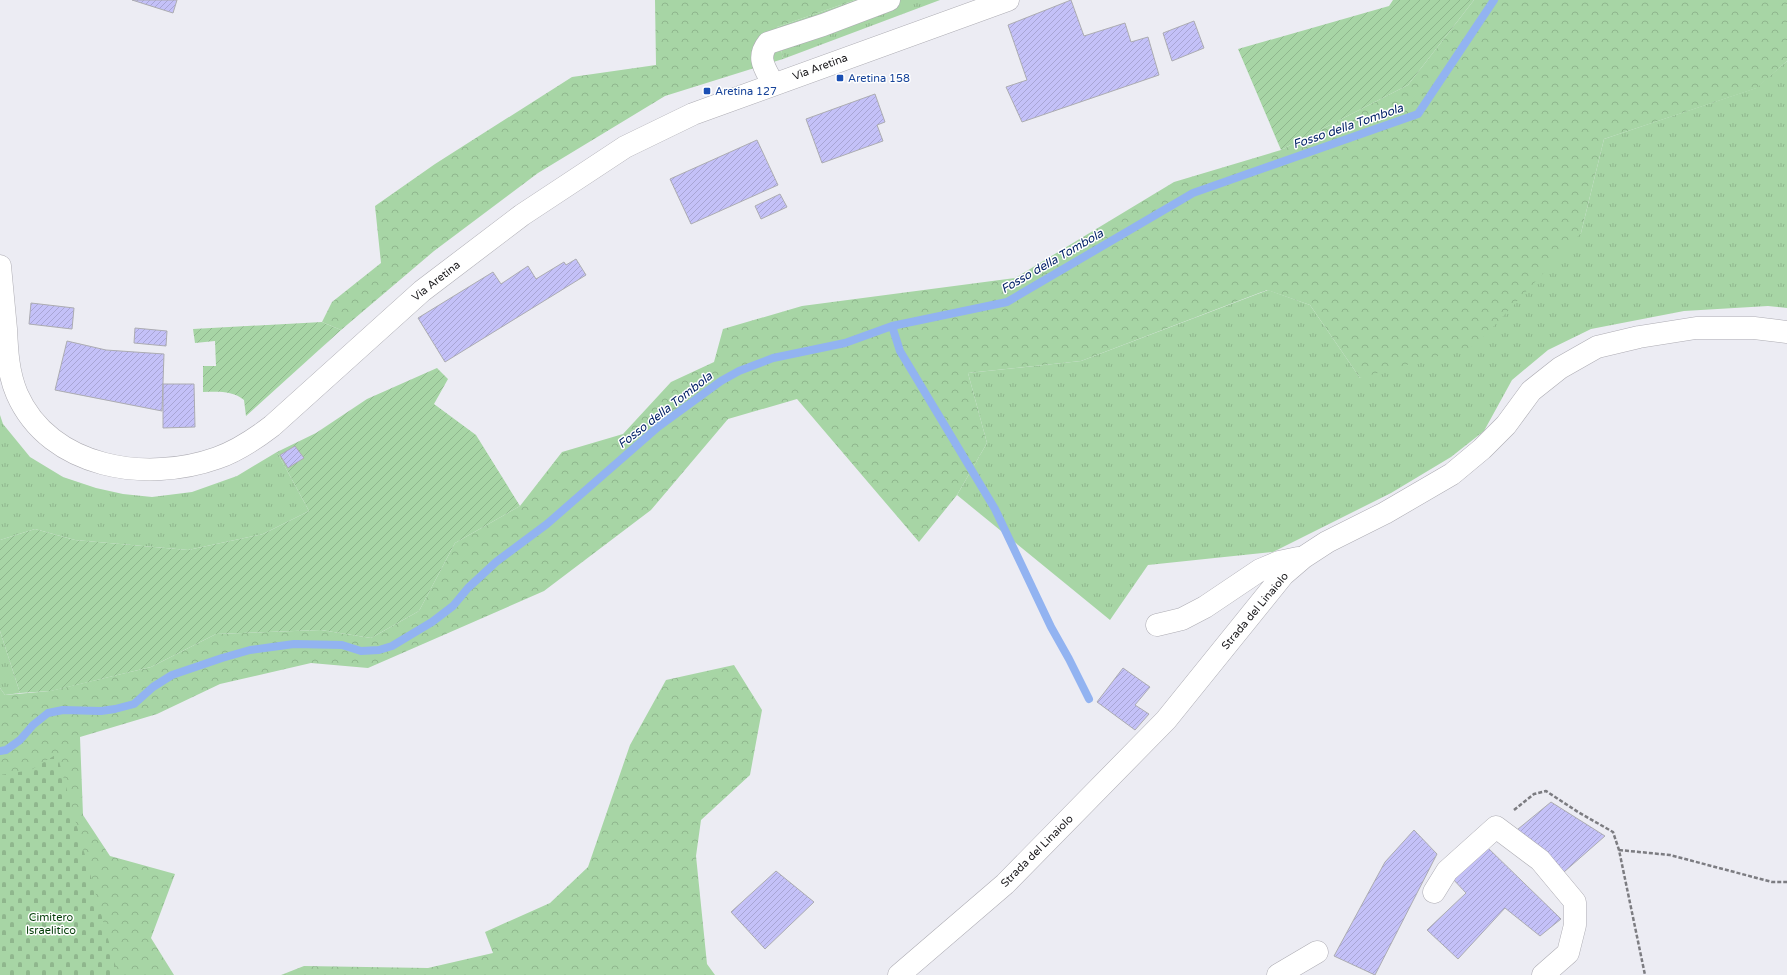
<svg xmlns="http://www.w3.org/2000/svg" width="1787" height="975" viewBox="0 0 1787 975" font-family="'Varela Round',sans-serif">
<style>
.grass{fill:url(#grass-tufts)}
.forest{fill:url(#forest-crowns)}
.cemetery{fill:url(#cemetery-stones)}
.garden{fill:url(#garden-furrows)}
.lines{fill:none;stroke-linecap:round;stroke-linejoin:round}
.stream{stroke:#92b3f1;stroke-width:8}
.building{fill:url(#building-hatch);stroke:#acacb2}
.minor-casing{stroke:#adacb3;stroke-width:23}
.major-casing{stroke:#adacb3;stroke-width:23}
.path{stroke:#7c7c81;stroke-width:2.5;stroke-dasharray:4 2;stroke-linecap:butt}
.minor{stroke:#fff;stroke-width:22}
.major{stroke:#fff;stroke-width:22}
.transit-dot{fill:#1a4fb4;stroke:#fff;stroke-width:1.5}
.labels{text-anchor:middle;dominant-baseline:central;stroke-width:3;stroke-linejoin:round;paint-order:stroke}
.street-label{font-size:11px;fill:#19181b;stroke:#fff}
.transit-label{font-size:11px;fill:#164399;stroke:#fff;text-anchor:start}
.park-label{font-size:11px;fill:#003b05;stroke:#fff}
.water-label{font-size:12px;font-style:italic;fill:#042368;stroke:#fff}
</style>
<defs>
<pattern id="grass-tufts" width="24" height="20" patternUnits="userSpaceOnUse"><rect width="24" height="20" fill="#a7d5a5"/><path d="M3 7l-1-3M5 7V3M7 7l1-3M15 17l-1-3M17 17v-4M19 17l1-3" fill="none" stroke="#8fb68d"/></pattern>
<pattern id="forest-crowns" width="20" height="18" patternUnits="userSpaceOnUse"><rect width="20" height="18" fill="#a7d5a5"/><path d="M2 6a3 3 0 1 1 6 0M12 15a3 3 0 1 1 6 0" fill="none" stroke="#8fb68d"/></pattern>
<pattern id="cemetery-stones" width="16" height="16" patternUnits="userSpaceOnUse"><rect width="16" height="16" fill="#a7d5a5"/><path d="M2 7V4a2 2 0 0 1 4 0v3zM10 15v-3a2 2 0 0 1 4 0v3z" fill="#8fb68d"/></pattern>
<pattern id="garden-furrows" width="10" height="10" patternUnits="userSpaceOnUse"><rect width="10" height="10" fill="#a7d5a5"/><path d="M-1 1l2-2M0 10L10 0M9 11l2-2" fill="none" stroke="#8fb68d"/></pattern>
<pattern id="building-hatch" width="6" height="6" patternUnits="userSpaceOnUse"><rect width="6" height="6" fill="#c4c1f8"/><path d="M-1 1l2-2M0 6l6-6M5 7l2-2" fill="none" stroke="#a8a5d4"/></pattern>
</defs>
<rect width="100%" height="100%" fill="#ececf3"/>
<path class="grass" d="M855,0H940L783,59L777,27Z
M1787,61V308L1768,306L1684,311L1591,329L1548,350L1512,380L1484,431L1451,457L1391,493L1273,552L1148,565L1110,620L957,495L987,443L968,373L1081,361L1268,290L1310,305L1360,378L1581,233L1604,139L1756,88Z
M0,415L3,424L30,457L63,477L96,488L123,494L152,497L192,492L237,476L277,452L309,511L263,534L188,550L75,540L35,529L0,540Z
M0,631L20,693L5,695L0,688Z"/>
<path class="forest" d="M655,0H855L777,27L783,59L665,96L538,173L434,251L341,330L322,322L332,302L381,263L375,206L435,164L572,77L656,65Z
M1474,0H1787V61L1757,88L1604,139L1581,233L1475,346L1360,378L1310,305L1267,290L1081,361L968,373L987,443L957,495L919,542L797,399L728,419L651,510L544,591L368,668L311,663L220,684L157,714L80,737L83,815L110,856L175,874L151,938L174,975H0V688L5,695L50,691L151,667L216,634L321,630L371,638L419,611L455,543L520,506L562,452L623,434L671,382L714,362L723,329L802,306L1015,278L1174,182L1281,150L1408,85Z
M734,665L762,710L750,775L701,820L696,856L707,964L715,975H281L304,966L428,968L493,953L485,932L550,903L588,867L630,745L666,680Z"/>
<path class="cemetery" d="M57,754L118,975H0V775L31,770Z"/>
<path class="garden" d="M1393,0H1474L1408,85L1281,150L1238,49L1389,6Z
M322,322L341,330L246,416L244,400C231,390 218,392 203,392V366H216L215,341L195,343L193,329Z
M437,368L448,379L434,404L476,435L520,506L455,543L419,611L371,638L321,630L216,634L151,667L51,691L20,693L0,631V540L35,529L75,540L188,550L263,534L309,511L277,452L316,433L367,399Z"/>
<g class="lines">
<path class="stream" d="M892,326L900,351L995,509L1051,627L1069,659L1089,699
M0,751L6,750L20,740L33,725L48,713L63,710L101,711L115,709L134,704L153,687L172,675L222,658L250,650L294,644L342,645L361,651L379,650L392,646L432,622L453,606L468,588L496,562L547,524L658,427L721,381L739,371L773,358L845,343L892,326L1007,302L1193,193L1418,114L1494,0"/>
</g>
<path class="building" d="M132,0H177L173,13Z
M1071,0L1084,36L1125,23L1131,42L1148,37L1159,75L1022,122L1006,87L1027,80L1008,25Z
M1194,21L1204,48L1172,61L1163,33Z
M875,94L885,122L877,125L883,141L822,163L806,119Z
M757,140L778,185L691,224L670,179Z
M780,194L787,207L761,219L755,206Z
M576,259L586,275L445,362L418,318L493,272L501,284L528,266L536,279L564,262L566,265Z
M31,303L74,308L72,329L29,324Z
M135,328L167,331L166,346L134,343Z
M67,341L106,350L164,354L162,411L55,390Z
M163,384H194L195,427L163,428Z
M295,446L304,458L288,468L280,455Z
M1123,668L1150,687L1135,705L1149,714L1135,730L1097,702Z
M1551,802L1605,836L1564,872L1512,834Z
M1414,830L1437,854L1375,975L1334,956L1385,862Z
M1487,847L1561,919L1540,936L1505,908L1458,959L1427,930L1466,893L1451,877Z
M776,871L814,902L765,949L731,912Z"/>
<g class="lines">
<defs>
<path id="minor" d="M773,84C765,68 756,58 768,43L823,25L889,0
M1157,625L1182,619L1205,607L1260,570L1279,562L1298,558
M1434,892L1447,871L1496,827L1540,860L1575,902V925L1568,953L1543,975
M899,975L1005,884L1166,720L1283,575L1304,557L1327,542L1385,513L1452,474L1482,449L1506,425L1531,391L1560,368L1597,347L1639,337L1696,328H1754L1787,332
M1278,975L1317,952"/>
<path id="major" d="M0,266C2,287 4,308 6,329C7,351 8,373 17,394C50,469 147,483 217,458C237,451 255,439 272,426L422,291L522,215L625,147L693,114L1008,0"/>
</defs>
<use href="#minor" class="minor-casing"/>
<use href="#major" class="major-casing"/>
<path class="path" d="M1514,810L1534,794L1546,791L1578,812L1613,832L1619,850L1645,975
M1619,850L1670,855L1772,882H1787"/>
<use href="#minor" class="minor"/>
<use href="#major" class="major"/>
</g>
<g class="transit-dot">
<rect x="836" y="74" width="8" height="8" rx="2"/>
<rect x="703" y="87" width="8" height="8" rx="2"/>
</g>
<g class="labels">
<g class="street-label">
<text transform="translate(820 67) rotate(-20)">Via Aretina</text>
<text transform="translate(436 281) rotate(-38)">Via Aretina</text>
<text transform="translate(1255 611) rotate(-50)">Strada del Linaiolo</text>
<text transform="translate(1037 851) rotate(-45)">Strada del Linaiolo</text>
</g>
<g class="transit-label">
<text x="848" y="78">Aretina 158</text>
<text x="715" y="91">Aretina 127</text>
</g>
<g class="park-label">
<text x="51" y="917">Cimitero<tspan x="51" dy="13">Israelitico</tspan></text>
</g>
<g class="water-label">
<text transform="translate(1348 126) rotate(-19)">Fosso della Tombola</text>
<text transform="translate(1052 261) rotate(-30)">Fosso della Tombola</text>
<text transform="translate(665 410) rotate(-38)">Fosso della Tombola</text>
</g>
</g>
</svg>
